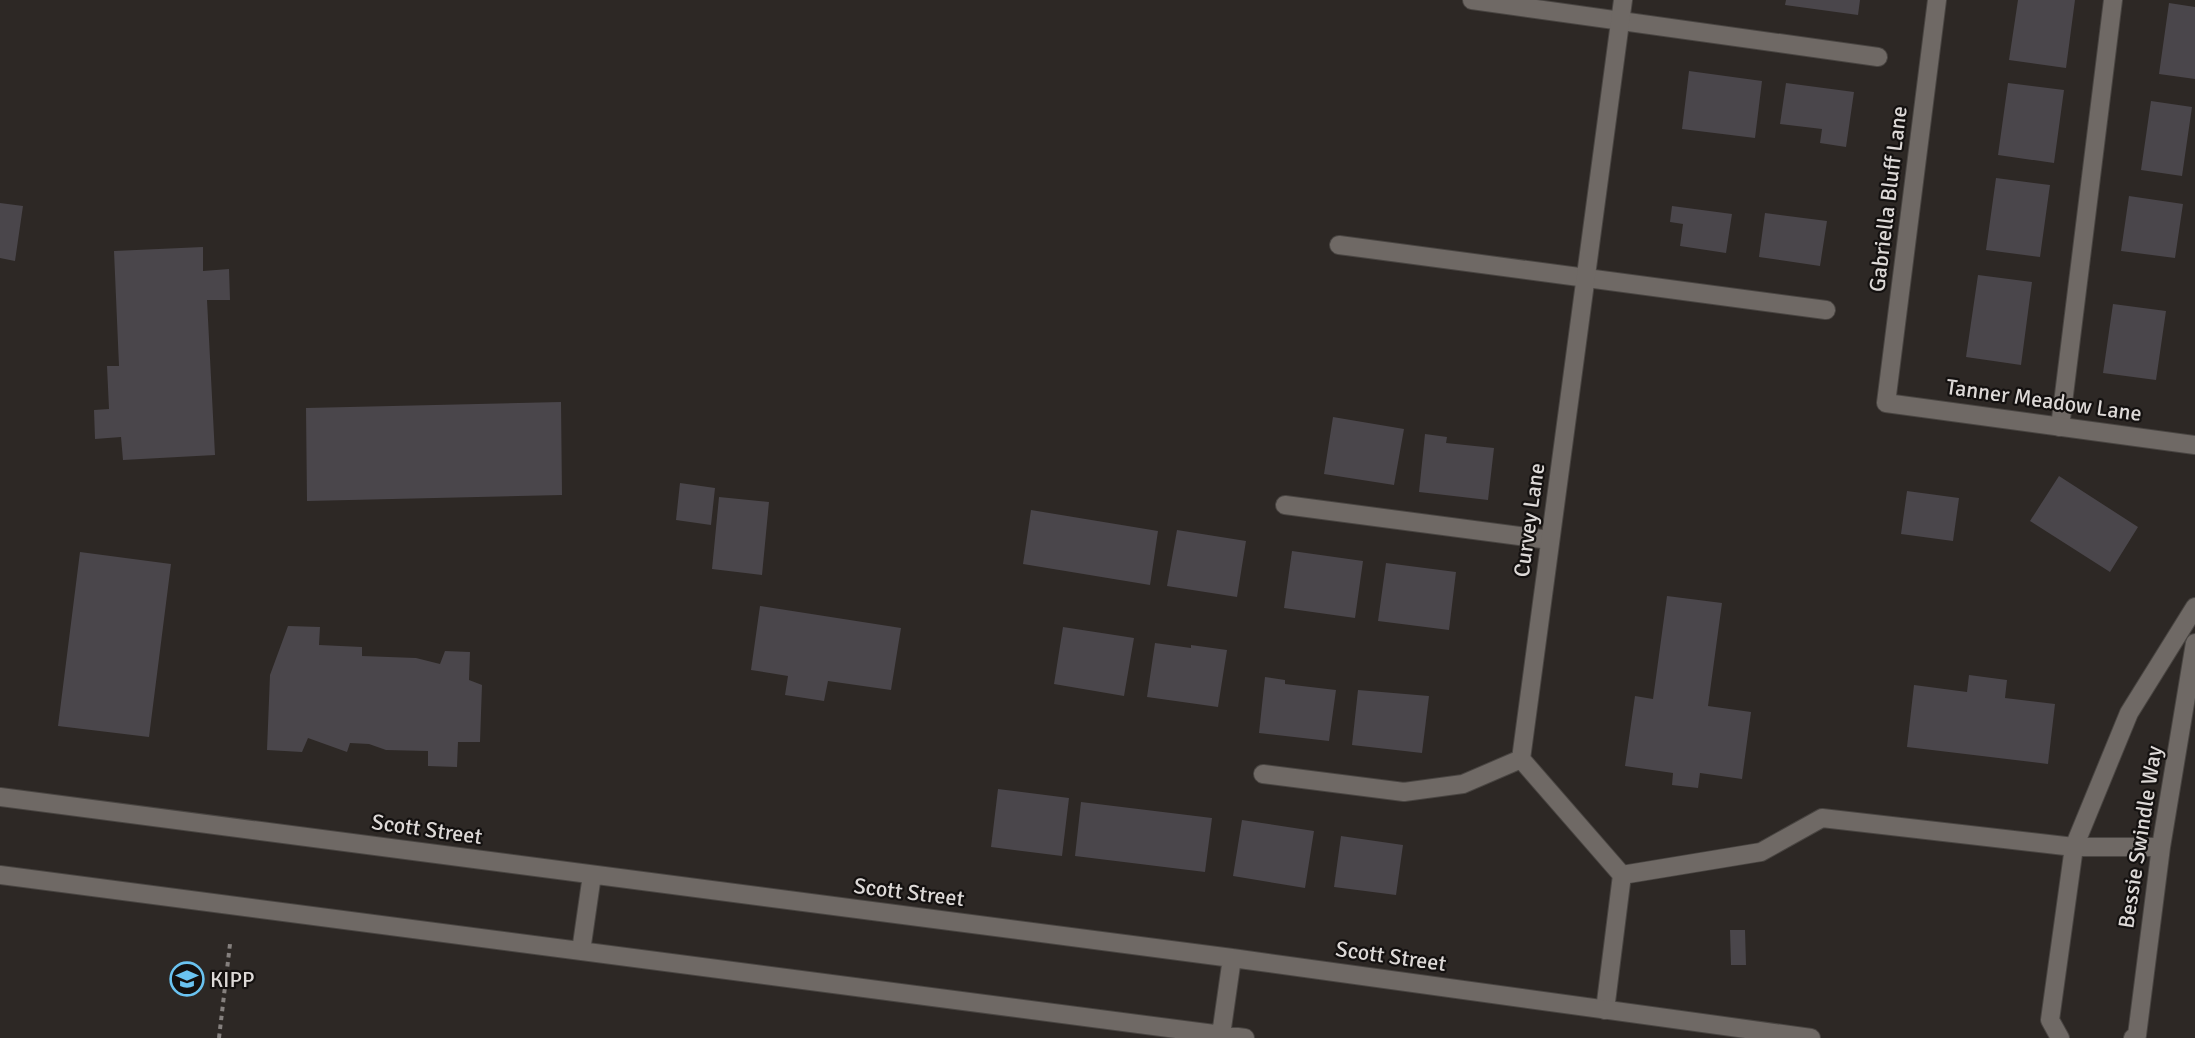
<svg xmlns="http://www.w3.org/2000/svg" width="2195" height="1038" viewBox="0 0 2195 1038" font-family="Signika,sans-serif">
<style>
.building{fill:#4a464b}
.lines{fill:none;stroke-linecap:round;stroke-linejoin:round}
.service-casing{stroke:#494542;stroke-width:20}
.minor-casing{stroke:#494542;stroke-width:20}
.secondary-casing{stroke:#494542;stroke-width:20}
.path{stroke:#85807e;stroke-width:4;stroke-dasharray:4.5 4.5;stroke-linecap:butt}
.service{stroke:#6f6965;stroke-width:18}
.minor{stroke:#6f6965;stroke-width:18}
.secondary{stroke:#6f6965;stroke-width:18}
.labels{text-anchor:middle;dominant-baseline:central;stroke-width:4.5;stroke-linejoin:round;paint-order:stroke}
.street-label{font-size:22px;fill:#ddd9d7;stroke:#141110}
.poi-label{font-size:22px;fill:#ddd9d7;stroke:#141110;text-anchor:start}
</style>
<rect width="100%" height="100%" fill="#2d2825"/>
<path class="building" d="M1786,0H1860L1858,15L1785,5Z
M2018,0H2075L2066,68L2009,60Z
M2169,3L2195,7V79L2159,74Z
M1689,71L1762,81L1755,138L1682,129Z
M1786,83L1854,92L1846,147L1820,143L1822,129L1780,124Z
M2008,83L2064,90L2054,163L1998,155Z
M2151,101L2192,107L2182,176L2141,170Z
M1996,178L2050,185L2040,257L1986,250Z
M2129,196L2183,204L2175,258L2121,251Z
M0,203L23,206L15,261L0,258Z
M1672,206L1732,214L1726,253L1680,246L1683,224L1670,222Z
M1765,213L1827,221L1820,266L1759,257Z
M203,247V271L229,269L230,300H207L215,455L123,460L121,437L95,439L94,410L109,409L107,366H119L114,251Z
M1978,275L2032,282L2021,365L1966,357Z
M2113,304L2166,311L2156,380L2103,373Z
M561,402L562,495L307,501L306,408Z
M1333,417L1404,429L1394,485L1324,474Z
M1425,434L1447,437L1446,443L1494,448L1488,500L1419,492Z
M2059,476L2138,527L2110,572L2030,521Z
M680,483L715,488L711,525L676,520Z
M1907,491L1959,498L1953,541L1901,534Z
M719,497L769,502L762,575L712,569Z
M1031,510L1158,531L1150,585L1023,564Z
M1177,530L1246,541L1237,597L1167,586Z
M1292,551L1363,561L1355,618L1284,608Z
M80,552L171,564L149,737L58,726Z
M1386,563L1456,572L1449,630L1378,621Z
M1667,596L1722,603L1708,706L1751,712L1742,779L1700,773L1698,788L1672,785L1673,773L1625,766L1635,696L1653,699Z
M760,606L901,628L891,690L828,681L824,701L785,695L788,676L751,670Z
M288,626L320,627L319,645L362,647V656L416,658L440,664L445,651L470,652L469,680L482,685L480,742H458L457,767L428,766V751L386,750L369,744L350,743L347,752L308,738L302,752L267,750L270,675Z
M1063,627L1134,638L1124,696L1054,684Z
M1155,643L1191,648V645L1227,650L1218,707L1147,697Z
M1969,675L2007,680L2005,698L2055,704L2048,764L1907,747L1914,685L1967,692Z
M1265,677L1285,680V684L1336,690L1329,741L1259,733Z
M1358,690L1429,696L1422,753L1352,745Z
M998,789L1069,798L1062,856L991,847Z
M1081,802L1212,818L1205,872L1075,856Z
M1242,820L1314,831L1305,888L1233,876Z
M1341,836L1403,845L1396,895L1334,887Z
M1730,930H1745L1746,965H1731Z"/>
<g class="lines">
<defs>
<path id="service" d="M1472,0L1878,57
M1339,245L1826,310
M2060,427L2113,0
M1285,505L1550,540"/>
<path id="minor" d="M1937,0L1886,403L2195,445
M1263,774L1404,792L1463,784L1521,759
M1622,875L1761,852L1822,818L2074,847H2161
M1605,1010L1622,875L1521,759L1623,0
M2060,1038L2050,1020L2074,847L2129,713L2195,607
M2133,1038L2137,1035L2161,847L2195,643"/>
<path id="secondary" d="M0,797L1232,958L1811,1038
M0,875L1245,1038
M581,951L592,875
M1221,1035L1232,958"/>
</defs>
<use href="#service" class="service-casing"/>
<use href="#minor" class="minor-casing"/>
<use href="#secondary" class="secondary-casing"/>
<path class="path" d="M219,1038L230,944"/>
<use href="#service" class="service"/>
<use href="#minor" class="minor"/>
<use href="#secondary" class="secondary"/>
</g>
<defs>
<symbol id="school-ring" viewBox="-11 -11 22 22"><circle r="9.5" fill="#141110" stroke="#6ac3f1" stroke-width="1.5"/><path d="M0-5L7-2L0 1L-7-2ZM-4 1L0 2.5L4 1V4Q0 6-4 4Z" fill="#6ac3f1"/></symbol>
</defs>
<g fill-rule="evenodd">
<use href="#school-ring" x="168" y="960" width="38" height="38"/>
</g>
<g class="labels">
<g class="street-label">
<text transform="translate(1888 199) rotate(-83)">Gabriella Bluff Lane</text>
<text transform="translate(2044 400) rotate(8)">Tanner Meadow Lane</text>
<text transform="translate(1529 520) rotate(-82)">Curvey Lane</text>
<text transform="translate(427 829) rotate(8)">Scott Street</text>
<text transform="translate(2140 837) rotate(-81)">Bessie Swindle Way</text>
<text transform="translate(909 892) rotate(7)">Scott Street</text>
<text transform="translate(1391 956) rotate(8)">Scott Street</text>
</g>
<g class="poi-label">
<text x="210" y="979">KIPP</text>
</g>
</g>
</svg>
